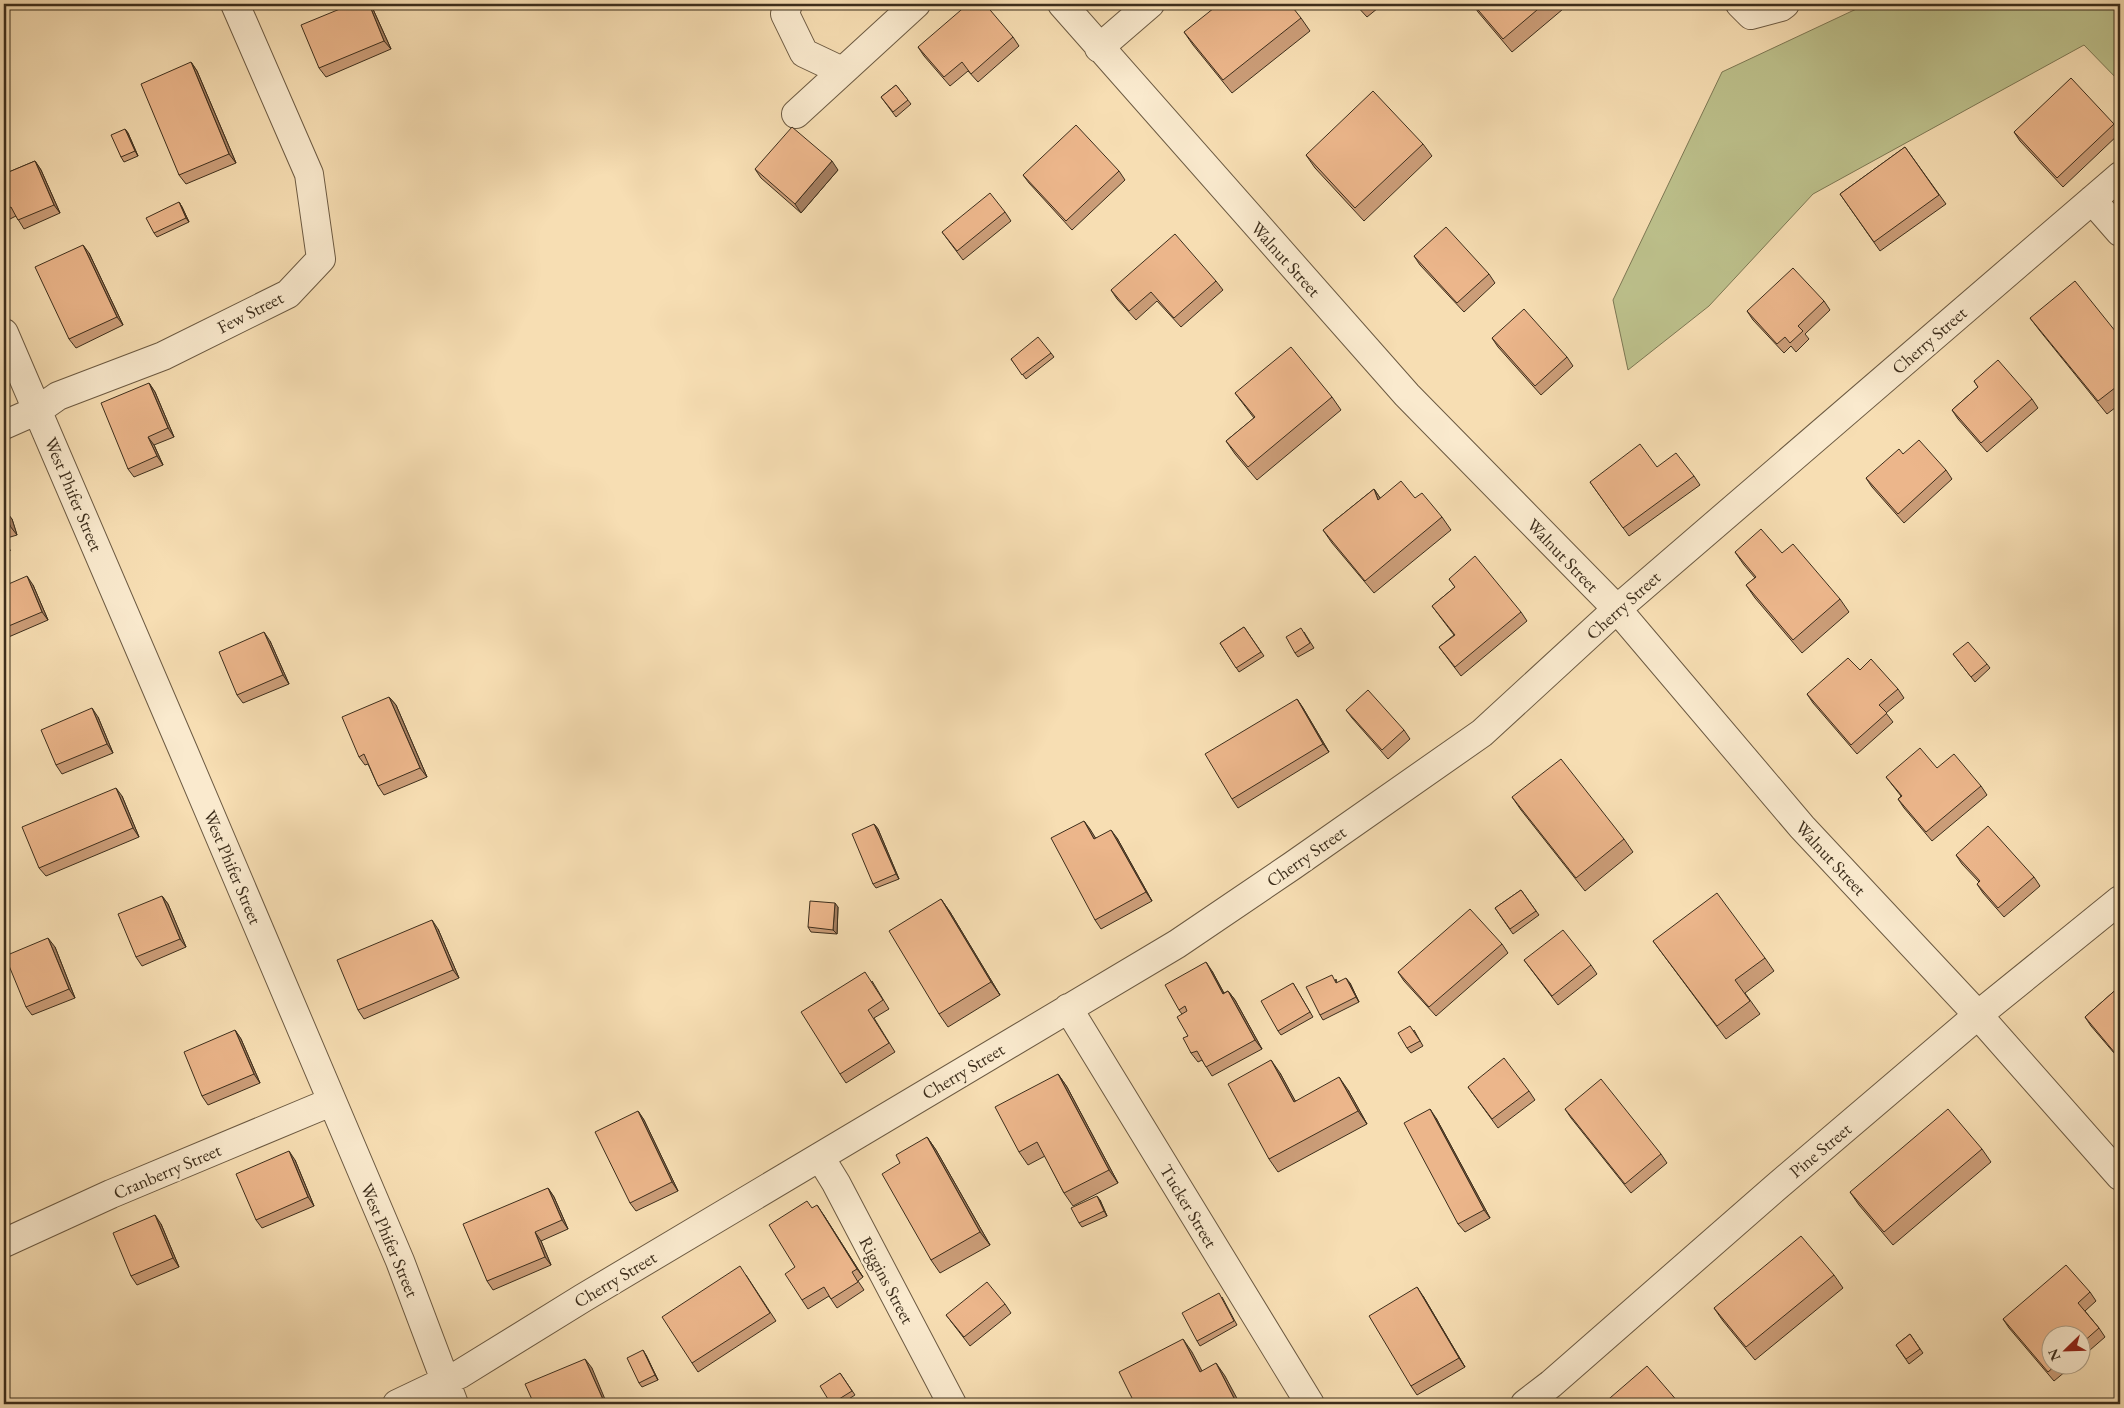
<svg xmlns="http://www.w3.org/2000/svg" width="2124" height="1408" viewBox="0 0 2124 1408" font-family="'EB Garamond',serif">
<style>
.green{fill:#bdc18c;stroke:#7d7854}
.lines{fill:none;stroke-linecap:round;stroke-linejoin:round}
.minor-casing{stroke:#6c5a42;stroke-width:30}
.minor{stroke:#faeace;stroke-width:28}
.wall{fill:#cb9d78;stroke:#3d2e1c}
.shaded-wall{fill:#a57f61;stroke:#3d2e1c}
.building{fill:#ecb68b;stroke:#3d2e1c}
.labels{text-anchor:middle;dominant-baseline:central;stroke-width:5;stroke-linejoin:round;paint-order:stroke}
.street-label{font-size:18px;fill:#3d2e1c;stroke:#faeace}
</style>
<rect width="100%" height="100%" fill="#f7deb3"/>
<filter id="stains"><feTurbulence type="fractalNoise" baseFrequency=".004" numOctaves="4"/><feColorMatrix values="0 0 0 0 .2 0 0 0 0 .09 0 0 0 0 .02 0 0 0 .5 -.17"/></filter>
<radialGradient id="worn" r=".72"><stop offset=".6" stop-color="#630" stop-opacity="0"/><stop offset="1" stop-color="#630" stop-opacity=".3"/></radialGradient>
<path class="green" d="M1867,4H2120V82L2084,45L1813,194L1709,306L1628,370L1613,300L1722,72Z"/>
<g class="lines">
<defs>
<path id="minor" d="M788,4L785,14L804,53L842,71
M1062,4L1407,395L1617,609L1802,827L1978,1015L2120,1176
M1740,4L1751,15L1781,7L1785,4
M1099,48L1150,4
M796,114L916,4
M2092,200L2120,232
M4,333L183,750L400,1261L454,1404
M4,425L38,410L58,396L163,356L288,294L321,259L309,174L235,4
M1068,1008L1310,1404
M820,1157L836,1183L952,1404
M4,1243L111,1194L331,1102
M397,1404L460,1374L583,1298L1177,944L1292,866L1482,733L1617,609L2120,176
M1525,1404L1551,1384L1775,1188L1978,1015L2120,900"/>
</defs>
<use href="#minor" class="minor-casing"/>
<use href="#minor" class="minor"/>
</g>
<path class="wall" d="M369,4H370L372,7L391,49L326,77L319,68Z
M1355,4H1383L1367,17Z
M1473,4H1569L1512,52L1478,12Z
M1301,18L1310,31L1232,93L1193,45L1184,32Z
M1013,37L1019,46L978,82L968,71L950,86L924,56L918,47Z
M191,62L197,71L236,163L186,184L179,175Z
M896,85L911,104L896,117L881,97Z
M2114,124L2120,133L2063,187L2020,141L2014,132Z
M125,129L128,133L138,156L124,162L121,157Z
M1423,144L1432,156L1364,221L1315,168L1306,155Z
M1905,147L1946,204L1880,251L1840,194Z
M35,161L41,170L60,213L24,229L16,216L8,220L4,213V174Z
M755,169L838,170L801,213L761,178Z
M1119,171L1125,180L1072,230L1029,183L1023,175Z
M179,202L182,207L189,222L157,237L154,233Z
M1005,212L1011,221L963,260L942,232Z
M89,253L123,325L76,348L69,339Z
M1414,256L1489,274L1495,283L1464,312L1420,265Z
M1216,281L1223,290L1181,327L1157,301L1136,320L1117,299L1111,290Z
M1824,301L1830,310L1805,334L1809,339L1796,352L1791,346L1784,353L1753,320L1747,311Z
M2030,318L2120,337V404L2107,414L2040,331Z
M1492,338L1567,357L1573,366L1541,395L1498,347Z
M1051,353L1054,357L1026,379L1011,359Z
M1974,381L2032,399L2038,408L1987,452L1958,419L1952,410L1978,387Z
M149,383L155,392L174,437L154,445L163,465L134,477L128,469Z
M1235,393L1332,397L1341,410L1257,480L1235,454L1226,441L1254,418Z
M1903,454L1946,470L1952,479L1904,523L1872,487L1866,478Z
M1657,467L1694,476L1700,485L1629,536L1590,482Z
M1374,489L1380,498H1415L1442,517L1451,530L1374,593L1332,543L1323,530Z
M4,511L12,519L17,535L7,538L10,551L4,553Z
M1735,552L1840,599L1849,612L1802,653L1755,598L1746,585L1755,578L1744,565Z
M1449,579L1521,612L1527,621L1461,676L1439,647L1454,635L1432,606L1455,587Z
M33,585L48,620L4,639V586Z
M1244,627L1264,656L1239,672L1220,643Z
M1304,632L1314,648L1298,657L1295,653Z
M270,641L289,684L243,703L237,695Z
M1953,654L1987,664L1990,668L1975,682Z
M1860,670L1898,689L1904,698L1886,713L1893,722L1857,754L1813,703L1807,694Z
M389,697L396,705L427,777L384,795L378,786L368,764L365,765L359,757Z
M1297,699L1303,708L1329,752L1238,808L1232,799Z
M1346,710L1404,730L1410,739L1388,759L1352,718Z
M98,717L113,753L62,774L56,765Z
M1937,768L1981,786L1987,795L1932,841L1904,808L1898,799L1901,796L1886,777Z
M122,796L139,837L46,876L39,868Z
M1512,797L1624,839L1633,852L1585,891L1521,810Z
M1084,821L1095,838H1117L1152,901L1101,929L1095,920Z
M874,824L878,829L899,879L876,888L873,884Z
M1956,855L2034,877L2040,886L2004,917L1983,893L1977,884L1979,882L1962,864Z
M1521,890L1539,915L1513,934L1495,908Z
M162,896L168,904L186,947L142,966L136,957Z
M941,899L950,912L1000,995L948,1027L939,1014Z
M838,907L837,934L811,932L808,927Z
M438,929L459,978L364,1019L358,1010Z
M1653,941L1765,958L1774,971L1745,993L1760,1014L1726,1039Z
M1502,944L1508,953L1436,1016L1404,981L1398,972Z
M55,947L75,998L32,1015L26,1007Z
M1524,960L1591,965L1597,974L1558,1005Z
M1212,971L1224,993L1228,991L1235,1000L1262,1049L1212,1076L1202,1060L1198,1062L1191,1053L1188,1036L1182,1014L1179,1010Z
M1336,979L1337,983H1350L1359,1002L1323,1020L1320,1015Z
M872,981L889,1009L874,1018L895,1052L846,1083L840,1074Z
M1293,983L1313,1017L1281,1035L1278,1031Z
M2120,986V1060L2091,1026L2085,1017Z
M235,1030L241,1039L260,1083L208,1105L202,1096Z
M1414,1030L1423,1046L1411,1053L1407,1048Z
M1280,1073L1295,1101L1348,1090L1367,1124L1278,1172L1269,1159Z
M1058,1074L1067,1087L1118,1183L1073,1206L1064,1193L1045,1156L1028,1165L1019,1152Z
M1468,1087L1529,1091L1535,1100L1498,1128Z
M1565,1109L1661,1154L1667,1163L1631,1193L1571,1118Z
M638,1111L644,1120L678,1191L636,1211L630,1203Z
M1436,1118L1490,1218L1465,1232L1458,1224Z
M927,1137L936,1150L990,1245L940,1273L931,1260L900,1163Z
M1982,1149L1991,1162L1893,1245L1859,1205L1850,1192Z
M295,1160L314,1206L262,1228L256,1220Z
M548,1188L554,1197L568,1229L541,1241L551,1265L493,1290L487,1281Z
M1100,1200L1107,1216L1082,1227L1079,1223Z
M812,1208L823,1214L863,1277L858,1281L864,1290L837,1308L829,1296L808,1309L802,1300L795,1267Z
M161,1224L179,1267L137,1285L131,1276Z
M746,1275L776,1321L698,1372L692,1363Z
M1834,1275L1843,1288L1755,1360L1723,1321L1714,1308Z
M2090,1292L2096,1301L2085,1311L2099,1328L2105,1337L2082,1357V1336L2052,1366H2072L2054,1381L2009,1328L2003,1319Z
M1423,1296L1465,1367L1417,1395L1411,1386Z
M1222,1297L1237,1325L1200,1346L1197,1341Z
M1005,1304L1011,1313L970,1346L946,1315Z
M1910,1334L1923,1353L1909,1364L1896,1345Z
M646,1355L658,1380L642,1387L639,1383Z
M840,1373L855,1395L841,1404H831Z"/>
<path class="shaded-wall" d="M369,4H370L372,7L391,49L384,41Z
M191,62L197,71L236,163L229,154Z
M125,129L128,133L138,156L135,151Z
M35,161L41,170L60,213L54,205Z
M832,161L838,170L801,213L795,204Z
M179,202L182,207L189,222L186,218Z
M83,245L89,253L123,325L117,317Z
M149,383L155,392L174,437L168,428Z
M148,437L154,445L163,465L157,456Z
M1374,489L1383,502L1378,500Z
M6,511L12,519L17,535L10,526Z
M4,534L7,538L10,551L4,542Z
M27,576L33,585L48,620L42,612Z
M264,632L270,641L289,684L283,675Z
M389,697L396,705L427,777L420,768Z
M1297,699L1303,708L1329,752L1323,744Z
M92,708L98,717L113,753L107,744Z
M116,788L122,796L139,837L133,828Z
M1084,821L1090,829L1101,847L1094,839Z
M874,824L878,829L899,879L896,874Z
M1111,830L1117,838L1152,901L1146,892Z
M162,896L168,904L186,947L180,939Z
M941,899L950,912L1000,995L991,982Z
M835,903L838,907L837,934L833,930Z
M432,920L438,929L459,978L453,970Z
M48,938L55,947L75,998L69,989Z
M1206,962L1212,971L1229,1003L1223,994Z
M1346,978L1350,983L1359,1002L1356,997Z
M1228,991L1235,1000L1262,1049L1255,1040Z
M235,1030L241,1039L260,1083L254,1074Z
M1271,1060L1280,1073L1303,1115L1294,1102Z
M1058,1074L1067,1087L1118,1183L1109,1170Z
M1339,1077L1348,1090L1367,1124L1358,1111Z
M1430,1109L1436,1118L1490,1218L1484,1210Z
M638,1111L644,1120L678,1191L672,1182Z
M927,1137L936,1150L990,1245L980,1232Z
M289,1151L295,1160L314,1206L308,1197Z
M548,1188L554,1197L568,1229L562,1220Z
M1097,1196L1100,1200L1107,1216L1104,1211Z
M817,1205L823,1214L863,1277L857,1269Z
M155,1215L161,1224L179,1267L173,1258Z
M535,1232L541,1241L551,1265L545,1257Z
M1417,1287L1423,1296L1465,1367L1459,1358Z
M1183,1339L1192,1352L1209,1384L1200,1372Z
M643,1350L646,1355L658,1380L655,1375Z
M585,1359L592,1368L607,1404H605Z
M1216,1363L1225,1376L1240,1404H1237Z"/>
<path class="building" d="M352,4H369L384,41L319,68L301,25Z
M968,4H985L1013,37L971,74L962,62L944,77L918,47Z
M1219,4H1290L1301,18L1223,80L1184,32Z
M1357,4H1366L1361,9Z
M1473,4H1544L1503,39Z
M191,62L229,154L179,175L141,84Z
M2071,78L2114,124L2057,178L2014,132Z
M896,85L908,100L893,112L881,97Z
M1373,91L1423,144L1355,208L1306,155Z
M1076,125L1119,171L1066,221L1023,175Z
M792,127L832,161L795,204L755,169Z
M125,129L135,151L121,157L111,135Z
M1905,147L1939,195L1874,242L1840,194Z
M35,161L54,205L18,220L11,207L4,210V174Z
M990,193L1005,212L957,251L942,232Z
M179,202L186,218L154,233L146,218Z
M1446,227L1489,274L1457,303L1414,256Z
M1175,234L1216,281L1174,318L1151,292L1129,311L1111,290Z
M83,245L117,317L69,339L35,267Z
M1793,268L1824,301L1798,326L1803,331L1790,343L1785,337L1777,344L1747,311Z
M2075,281L2120,337V384L2098,401L2030,318Z
M1524,309L1567,357L1535,386L1492,338Z
M1038,337L1051,353L1022,375L1011,359Z
M1291,347L1332,397L1248,467L1226,441L1255,417L1235,393Z
M1998,360L2032,399L1981,443L1952,410L1978,387L1974,381Z
M149,383L168,428L148,437L157,456L128,469L101,403Z
M1919,440L1946,470L1898,514L1866,478L1899,449L1903,454Z
M1640,444L1657,467L1676,453L1694,476L1623,528L1590,482Z
M1401,481L1415,498L1422,493L1442,517L1365,581L1323,530L1374,489L1378,500Z
M4,511H6L10,526L4,528Z
M1761,529L1782,553L1793,544L1840,599L1793,640L1746,585L1756,577L1735,552Z
M1475,556L1521,612L1455,667L1439,647L1455,635L1432,606L1455,587L1449,579Z
M27,576L42,612L4,628V586Z
M1244,627L1261,652L1236,668L1220,643Z
M1301,628L1310,643L1295,653L1286,637Z
M264,632L283,675L237,695L219,652Z
M1968,642L1987,664L1971,677L1953,654Z
M1848,658L1860,670L1871,659L1898,689L1879,705L1887,713L1851,745L1807,694Z
M1368,690L1404,730L1382,750L1346,710Z
M389,697L420,768L378,786L364,754L359,757L342,717Z
M1297,699L1323,744L1232,799L1205,754Z
M92,708L107,744L56,765L41,730Z
M1920,748L1937,768L1954,754L1981,786L1926,832L1898,799L1902,796L1886,777Z
M1561,759L1624,839L1576,878L1512,797Z
M116,788L133,828L39,868L22,827Z
M1084,821L1094,839L1111,830L1146,892L1095,920L1051,838Z
M874,824L896,874L873,884L852,834Z
M1988,826L2034,877L1998,908L1977,884L1980,881L1956,855Z
M1521,890L1536,911L1510,929L1495,908Z
M1717,893L1765,958L1735,980L1750,1001L1717,1026L1653,941Z
M162,896L180,939L136,957L118,914Z
M941,899L991,982L939,1014L889,931Z
M810,901L835,903L833,930L808,927Z
M1470,909L1502,944L1429,1007L1398,972Z
M432,920L453,970L358,1010L337,960Z
M1563,930L1591,965L1552,996L1524,960Z
M48,938L69,989L26,1007L5,956Z
M1206,962L1223,994L1228,991L1255,1040L1206,1067L1197,1051L1191,1053L1183,1038L1188,1036L1177,1017L1187,1011L1185,1006L1179,1010L1165,985Z
M865,972L883,1000L868,1010L889,1043L840,1074L801,1012Z
M1332,975L1336,983L1346,978L1356,997L1320,1015L1306,987Z
M1293,983L1310,1012L1278,1031L1261,1001Z
M2120,986V1059L2085,1017Z
M1410,1026L1420,1041L1407,1048L1398,1033Z
M235,1030L254,1074L202,1096L184,1052Z
M1504,1058L1529,1091L1492,1119L1468,1087Z
M1271,1060L1294,1102L1339,1077L1358,1111L1269,1159L1228,1084Z
M1058,1074L1109,1170L1064,1193L1037,1142L1019,1152L995,1107Z
M1601,1079L1661,1154L1625,1184L1565,1109Z
M1430,1109L1484,1210L1458,1224L1404,1123Z
M1948,1109L1982,1149L1884,1232L1850,1192Z
M638,1111L672,1182L630,1203L595,1132Z
M927,1137L980,1232L931,1260L882,1174L900,1163L896,1155Z
M289,1151L308,1197L256,1220L236,1174Z
M548,1188L562,1220L535,1232L545,1257L487,1281L463,1224Z
M1097,1196L1104,1211L1079,1223L1071,1208Z
M807,1201L812,1208L817,1205L857,1269L852,1272L858,1282L831,1299L824,1287L802,1300L785,1274L795,1267L769,1225Z
M155,1215L173,1258L131,1276L113,1233Z
M1801,1236L1834,1275L1746,1347L1714,1308Z
M2066,1265L2090,1292L2078,1303L2099,1328L2082,1343V1336H2052V1366H2055L2048,1372L2003,1319Z
M740,1266L770,1313L692,1363L662,1317Z
M987,1282L1005,1304L964,1337L946,1315Z
M1417,1287L1459,1358L1411,1386L1369,1316Z
M1219,1293L1234,1321L1197,1341L1182,1313Z
M1910,1334L1920,1349L1906,1359L1896,1345Z
M1183,1339L1200,1372L1216,1363L1237,1404H1135L1119,1372Z
M643,1350L655,1375L639,1383L627,1358Z
M585,1359L605,1404H534L525,1384Z
M1647,1366L1679,1403L1677,1404H1603Z
M840,1373L852,1391L831,1404L820,1386Z"/>
<g class="labels">
<g class="street-label">
<text transform="translate(1286 259) rotate(48)">Walnut Street</text>
<text transform="translate(250 312) rotate(-27)">Few Street</text>
<text transform="translate(1929 340) rotate(-41)">Cherry Street</text>
<text transform="translate(74 494) rotate(67)">West Phifer Street</text>
<text transform="translate(1563 555) rotate(46)">Walnut Street</text>
<text transform="translate(1623 605) rotate(-42)">Cherry Street</text>
<text transform="translate(1306 856) rotate(-35)">Cherry Street</text>
<text transform="translate(1831 858) rotate(47)">Walnut Street</text>
<text transform="translate(233 867) rotate(67)">West Phifer Street</text>
<text transform="translate(963 1071) rotate(-31)">Cherry Street</text>
<text transform="translate(1820 1150) rotate(-40)">Pine Street</text>
<text transform="translate(167 1171) rotate(-23)">Cranberry Street</text>
<text transform="translate(1189 1206) rotate(59)">Tucker Street</text>
<text transform="translate(390 1240) rotate(67)">West Phifer Street</text>
<text transform="translate(615 1279) rotate(-31)">Cherry Street</text>
<text transform="translate(887 1280) rotate(62)">Riggins Street</text>
</g>
</g>
<rect width="2124" height="1408" fill="none" stroke="#f7deb3" stroke-width="20"/>
<rect x="5" y="5" width="2114" height="1398" fill="none" stroke="#3d2e1c" stroke-width="2.5"/>
<rect x="10" y="10" width="2104" height="1388" fill="none" stroke="#3d2e1c"/>
<g transform="translate(2066 1350) rotate(247)"><circle r="24" fill="#faeace" stroke="#ae9f87"/>
<path d="M0-4L9 19L0 12L-9 19Z" fill="#8f2418"/>
<text y="-8" font-size="14" font-weight="bold" text-anchor="middle" fill="#3d2e1c">N</text>
</g>
<rect width="100%" height="100%" filter="url(#stains)"/>
<rect width="100%" height="100%" fill="url(#worn)"/>
</svg>
